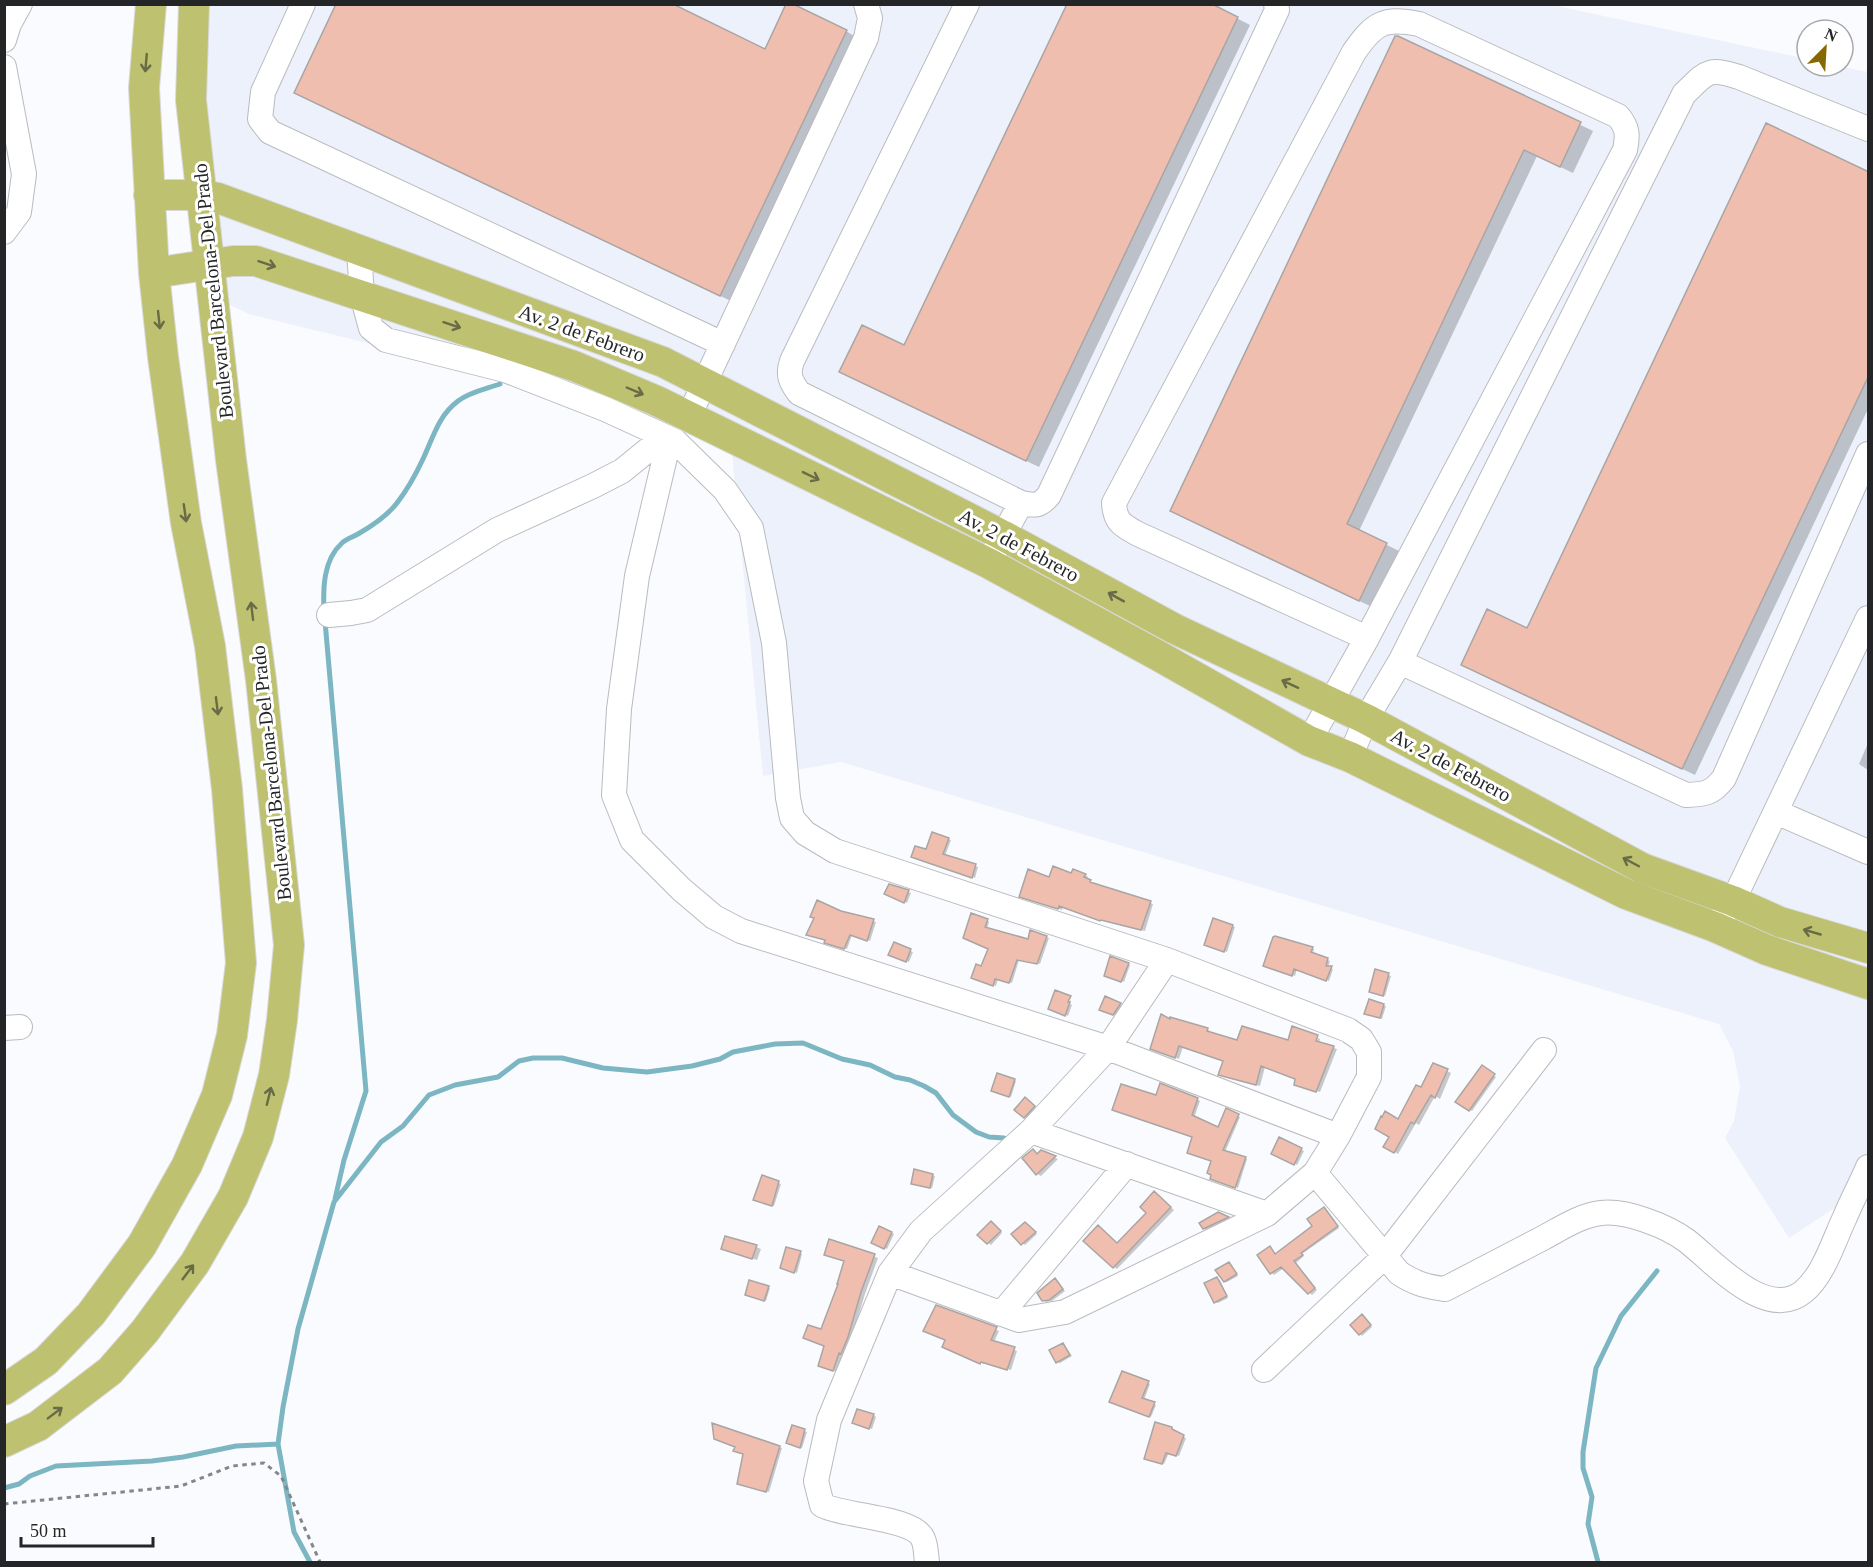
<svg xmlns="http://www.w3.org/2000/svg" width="1873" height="1567" viewBox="0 0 1873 1567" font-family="Georgia,serif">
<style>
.built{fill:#ecf1fb}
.shadow{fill:#0003}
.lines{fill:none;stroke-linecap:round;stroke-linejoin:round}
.stream{stroke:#7cb6c3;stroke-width:5}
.building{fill:#f0beae;stroke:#a9a5a4;stroke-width:1.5}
.minor-casing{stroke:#babbbe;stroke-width:26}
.major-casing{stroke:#d8d8d8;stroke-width:32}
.path{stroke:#858688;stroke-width:3;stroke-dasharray:4.5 4.5;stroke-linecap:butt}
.minor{stroke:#fff;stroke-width:24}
.major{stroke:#bec16f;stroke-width:30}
.oneway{stroke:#696b47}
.labels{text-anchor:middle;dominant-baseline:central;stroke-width:6;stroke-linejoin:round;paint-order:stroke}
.street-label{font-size:20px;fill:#242526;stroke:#fff}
</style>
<rect width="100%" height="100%" fill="#fafbfe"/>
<path class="built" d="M192,4H1547L1807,59V66H1838L1868,72V1186L1789,1238L1725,1138L1734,1121L1740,1086L1733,1051L1719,1024L841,762L763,776L730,432L249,314L213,297Z"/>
<path class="shadow" d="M1209,4L1250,25L1039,467L854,379L905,347Z
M846,31L859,39L733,302L309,100L766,51Z
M1398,37L1593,131L1573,173L1537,156L1359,531L1399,551L1372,607L1184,517Z
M1868,173V409L1695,775L1475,671L1528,630Z
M1868,743V770L1859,764Z
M948,839L951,840L945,856L978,867L975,878L915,857Z
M1072,875H1085L1088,877L1087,880L1094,883L1093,885L1153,904L1145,931L1104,921L1063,907L1062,910L1024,898L1050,878Z
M890,885L911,893L907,903L886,894Z
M841,912L876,922L870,941L852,935L847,949L828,943L826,940Z
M987,920L989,922L987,929L1029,941L1031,932L1049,938L1040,964L1019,960L1012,983L998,979L996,986L975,979L990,948L965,937Z
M1232,926L1235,927L1227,952L1208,946Z
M894,944L913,952L909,962L890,954Z
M1312,948L1314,949L1313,954L1330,961L1328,968L1333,969L1329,981L1297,969L1295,976L1268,967Z
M1128,964L1130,965L1124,982L1108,976Z
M1376,971L1391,976L1385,996L1373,993Z
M1106,998L1122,1005L1116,1015L1101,1009Z
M1071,999L1070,1004L1072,1005L1068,1016L1050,1008L1067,1009Z
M1370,1001L1386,1006L1382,1019L1368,1015Z
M1171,1019L1208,1030L1211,1032L1210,1033L1238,1042L1315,1048L1318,1038L1320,1039L1319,1043L1337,1049L1320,1092L1300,1087L1297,1079L1265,1067L1260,1086L1224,1076L1225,1061L1183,1047L1179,1059L1155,1050Z
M1434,1065L1451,1073L1440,1099L1435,1096L1419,1125L1416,1123L1398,1154L1385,1146L1399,1121L1422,1089Z
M1482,1067L1496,1077L1472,1111L1457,1102Z
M1014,1080L1016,1081L1011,1097L995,1091Z
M1157,1097L1195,1098L1200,1101L1194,1118L1219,1129L1226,1110L1240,1117L1225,1152L1247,1159L1238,1188L1214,1179L1213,1161L1194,1137Z
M1028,1101L1036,1108L1027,1118L1024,1117Z
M1279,1139L1304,1151L1297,1165L1273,1153Z
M1033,1150L1039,1155L1041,1152L1058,1159L1041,1176L1037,1174Z
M932,1175L935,1176L932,1188L915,1184Z
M762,1177L781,1184L774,1206L758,1201Z
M1157,1195L1174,1210L1117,1269L1114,1267L1118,1244L1148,1212Z
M1324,1208L1339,1228L1302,1254L1304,1256L1296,1263L1317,1290L1312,1295L1284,1268L1274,1275L1272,1273L1259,1255L1270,1248L1276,1255L1314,1226Z
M1218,1213L1229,1219L1206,1230L1204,1228Z
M993,1224L1002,1233L991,1245L979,1235Z
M1027,1225L1037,1234L1025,1245L1013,1234Z
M880,1228L894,1234L887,1249L873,1243Z
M830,1241L878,1258L865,1294L851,1340L845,1355L843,1354L837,1372L823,1367L825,1345L822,1331L846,1261Z
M756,1247L761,1249L757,1260L727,1250Z
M800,1253L802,1254L797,1273L784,1269Z
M1229,1264L1238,1276L1227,1282L1225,1281Z
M1217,1279L1220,1280L1228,1298L1218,1303L1215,1302Z
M1057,1281L1065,1291L1052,1301L1046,1302L1043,1300Z
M768,1287L770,1288L766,1301L749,1296Z
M937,1307L999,1331L994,1342L1017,1351L1011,1370L985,1363L984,1364L947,1348Z
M1364,1318L1372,1327L1362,1336L1352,1325Z
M1063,1344L1072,1356L1060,1363L1057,1362Z
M1148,1383L1150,1384L1144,1400L1156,1405L1151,1417L1113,1403Z
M873,1415L876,1417L872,1429L856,1424Z
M1156,1424L1186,1438L1179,1456L1169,1453L1164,1464L1149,1459Z
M793,1427L807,1432L802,1448L790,1444Z
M779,1447L782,1448L769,1492L741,1484L745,1454Z"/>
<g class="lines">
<path class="stream" d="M324,611C323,589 323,560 342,543C346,539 353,537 358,534C372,526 387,516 397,503C407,490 416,474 423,459C433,438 438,416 458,401C470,392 486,389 500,384
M325,621L366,1091L344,1160L335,1199
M4,1488L19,1484L30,1476L56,1466L152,1461L183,1457L236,1446L278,1444
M310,1562L294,1532L278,1444L283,1407L298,1329L334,1202L381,1142L403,1126L429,1095L455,1085L498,1077L519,1061L533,1058H562L603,1068L647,1072L692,1066L720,1059L733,1052L775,1044L803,1043L842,1059L870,1065L895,1077L910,1080L924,1086L936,1093L953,1115L976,1132L989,1137L1004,1138
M1598,1562L1588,1524L1592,1497L1583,1468V1452L1596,1368L1621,1316L1657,1271"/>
</g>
<path class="building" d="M336,4H673L765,49L786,4H793L847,30L720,296L294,93Z
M1067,4H1212L1238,17L1026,461L839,372L862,325L904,345Z
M1395,36H1398L1581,122L1560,167L1524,150L1347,524L1387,543L1359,601L1170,511Z
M1766,123L1869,172V375L1682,769L1461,665L1487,609L1527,628Z
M932,832L949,838L943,854L976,864L972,878L911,857L915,846L926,849Z
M1053,866L1071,873L1073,869L1086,874L1084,877L1091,880L1090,882L1151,901L1141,930L1101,920L1100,921L1059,906L1058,909L1019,897L1028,869L1049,877Z
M889,884L909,890L904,903L884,894Z
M817,900L841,911L874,919L867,941L850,935L844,949L824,943L825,940L806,935L814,918L810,917Z
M971,913L988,919L985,927L1028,939L1030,930L1047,936L1037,964L1017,960L1009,983L995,979L993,986L971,978L976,964L981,966L988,949L963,938Z
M1213,918L1233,925L1224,952L1204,945Z
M1275,936L1313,947L1311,952L1328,958L1326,966H1332L1326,981L1294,969L1292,976L1263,966L1273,937Z
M894,942L911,949L906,962L888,955Z
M1110,956L1129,963L1121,982L1104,976Z
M1375,969L1389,973L1383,996L1369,992Z
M1055,990L1071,996L1068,1002H1070L1065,1016L1048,1009Z
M1105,996L1121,1003L1113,1015L1099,1010Z
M1369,999L1384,1004L1380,1018L1364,1014Z
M1161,1014L1170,1019V1017L1208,1028L1207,1031L1237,1040L1242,1026L1288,1040L1292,1026L1318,1035L1316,1041L1334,1046L1316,1092L1294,1085L1295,1079L1261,1066L1256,1085L1218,1075L1223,1061L1179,1046L1175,1058L1150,1049Z
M1433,1063L1448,1069L1435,1098L1431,1095L1414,1124L1411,1122L1394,1153L1383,1147L1389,1137L1375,1129L1381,1116L1382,1117L1385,1111L1398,1119L1416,1085L1421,1087Z
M1482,1065L1495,1074L1469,1111L1455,1102Z
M997,1073L1015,1079L1009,1097L991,1091Z
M1160,1083L1198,1098L1192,1115L1218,1127L1226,1108L1239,1114L1223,1150L1246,1157L1235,1188L1210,1179L1211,1175L1207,1173L1211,1161L1187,1153L1192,1137L1112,1110L1121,1084L1156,1095Z
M1025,1097L1035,1106L1024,1118L1014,1110Z
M1279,1137L1302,1148L1294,1165L1271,1154Z
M1033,1149L1037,1154L1041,1150L1056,1156L1036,1175L1022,1158Z
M914,1169L933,1174L930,1188L911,1184Z
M762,1175L779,1181L772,1206L753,1200Z
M1154,1191L1171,1207L1113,1268L1083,1241L1098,1225L1117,1243L1146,1213L1140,1207Z
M1324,1207L1338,1226L1301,1253L1303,1255L1294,1261L1315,1288L1308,1294L1281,1267L1270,1274L1257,1255L1270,1246L1275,1254L1312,1226L1307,1219Z
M1218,1212L1229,1217L1203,1229L1199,1223Z
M991,1221L1001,1231L987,1244L977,1235Z
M1025,1222L1036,1232L1021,1245L1011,1234Z
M879,1226L892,1232L884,1249L871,1243Z
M725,1236L757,1245L752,1259L721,1249Z
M829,1239L875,1254L861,1292L848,1337L841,1354L839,1353L833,1371L818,1366L824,1346L803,1338L808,1325L821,1329L838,1284H837L844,1261L824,1255Z
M786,1247L801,1251L794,1273L780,1268Z
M1229,1262L1237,1274L1224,1282L1215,1270Z
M1217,1277L1227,1296L1214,1303L1204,1283Z
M1055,1278L1063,1289L1049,1300L1042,1301L1037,1293Z
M749,1280L769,1286L764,1301L745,1295Z
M936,1305L997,1327L991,1340L1015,1347L1007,1370L981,1362L980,1364L942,1347L945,1340L923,1331Z
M1362,1314L1371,1325L1359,1335L1350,1325Z
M1063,1343L1070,1355L1056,1363L1049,1350Z
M1122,1371L1149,1381L1142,1398L1155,1402L1149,1417L1109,1402Z
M857,1409L874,1414L869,1429L852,1423Z
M1155,1422L1172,1427V1429L1184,1435L1176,1456L1166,1453L1162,1464L1144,1459Z
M712,1423L780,1446L766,1492L737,1484L743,1454L733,1451L735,1447L714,1439Z
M792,1425L805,1429L800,1448L786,1443Z"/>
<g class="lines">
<defs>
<path id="minor" d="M303,4L263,92L260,119L270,132L723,344
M967,4L792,361C787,375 791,382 799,393L1021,503C1035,506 1040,506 1049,495L1277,10L1276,4
M4,40L9,24L20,4
M4,67L24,174L19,212L4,232
M359,251L362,295L371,328L386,340L505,370L605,409L675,441L725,490L751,528L774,643L788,798L792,818L805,833L835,851L1167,960L1348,1030L1361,1039L1369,1052V1077L1338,1136L1315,1173L1267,1214L1065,1312L1019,1320L890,1273
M689,416L866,38L870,18L866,4
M988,563L1021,503
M329,615L351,613L367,610L497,530L593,486L622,471L654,445L660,444L665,446L666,453L637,576L619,709L614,795L632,840L681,889L714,917L741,931L1108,1048L1338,1136
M1400,662L1686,795C1705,794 1712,794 1724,778L1868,454
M1309,741L1367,638L1625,150C1628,135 1628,128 1618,116L1419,24C1384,17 1374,23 1354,52L1114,503C1115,522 1122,525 1138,534L1367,638
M1350,757L1366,719L1400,662L1684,94C1707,72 1707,67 1739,77L1868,129
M1776,812L1868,852
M1723,915L1733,901L1868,618
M4,1028L20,1027
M1031,1131L1267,1214
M1315,1173L1399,1273C1414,1283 1427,1287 1445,1289C1478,1272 1510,1255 1543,1238C1560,1229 1581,1215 1601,1213C1626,1210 1667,1226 1687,1241C1713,1261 1766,1322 1803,1292C1824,1275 1834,1240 1845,1217C1852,1200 1861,1184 1868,1167
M1001,1314L1127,1164
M1264,1370L1384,1257L1544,1050
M927,1562C926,1555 926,1545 923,1539C914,1517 845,1517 822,1505L816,1481L829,1420L890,1273L921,1231L1031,1131L1108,1048L1167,960"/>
<path id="major" d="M149,195H202L218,198L663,362L1002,535L1175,629L1366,719L1642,868L1733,901L1780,922L1868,948
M154,273L233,261H256L574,366L657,401L988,563L1157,655L1309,741L1350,757L1626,894L1715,927L1767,950L1868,984
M4,1390L46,1361L91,1314L142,1245L187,1165L217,1095L232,1035L241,963L227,789L210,646L186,523L163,357L154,273L144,88L151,4
M4,1442L38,1426L110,1371L145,1331L195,1263L233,1197L258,1137L274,1075L282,1020L289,945L261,680L231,460L191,100L194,4"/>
</defs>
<use href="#minor" class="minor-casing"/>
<use href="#major" class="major-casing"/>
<path class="path" d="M4,1504L181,1486L232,1466L264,1463L281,1476L320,1562"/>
<use href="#minor" class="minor"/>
<use href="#major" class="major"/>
</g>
<defs><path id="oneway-shaft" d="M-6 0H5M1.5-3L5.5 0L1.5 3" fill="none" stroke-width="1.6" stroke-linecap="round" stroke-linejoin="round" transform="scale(1.5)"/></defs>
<g class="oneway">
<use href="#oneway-shaft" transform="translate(146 63) rotate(95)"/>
<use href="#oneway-shaft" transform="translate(267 264) rotate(18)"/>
<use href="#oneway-shaft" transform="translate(159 320) rotate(84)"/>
<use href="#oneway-shaft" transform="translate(452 325) rotate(18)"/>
<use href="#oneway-shaft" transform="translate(635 391) rotate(23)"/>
<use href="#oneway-shaft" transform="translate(811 476) rotate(26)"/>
<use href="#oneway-shaft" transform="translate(185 513) rotate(82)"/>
<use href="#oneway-shaft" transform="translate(1116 597) rotate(-151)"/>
<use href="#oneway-shaft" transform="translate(252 611) rotate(-97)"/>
<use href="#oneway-shaft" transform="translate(1290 684) rotate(-155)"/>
<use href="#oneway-shaft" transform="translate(217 706) rotate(83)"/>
<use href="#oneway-shaft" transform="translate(1631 862) rotate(-152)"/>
<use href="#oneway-shaft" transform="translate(1812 932) rotate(-164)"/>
<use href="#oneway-shaft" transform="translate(269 1096) rotate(-76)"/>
<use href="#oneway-shaft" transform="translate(188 1272) rotate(-53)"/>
<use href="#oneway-shaft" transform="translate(55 1413) rotate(-37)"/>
</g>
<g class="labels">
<g class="street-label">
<text transform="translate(213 291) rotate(-96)">Boulevard Barcelona-Del Prado</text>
<text transform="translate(582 333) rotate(20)">Av. 2 de Febrero</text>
<text transform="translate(1019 545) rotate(28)">Av. 2 de Febrero</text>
<text transform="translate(1451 765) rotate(28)">Av. 2 de Febrero</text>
<text transform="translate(271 773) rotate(-96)">Boulevard Barcelona-Del Prado</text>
</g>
</g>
<rect width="1873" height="1567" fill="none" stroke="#242526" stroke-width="12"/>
<g transform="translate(1825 48) rotate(24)"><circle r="28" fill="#ffffff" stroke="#a7a8a8" stroke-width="1.5"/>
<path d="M0-4.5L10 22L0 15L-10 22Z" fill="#866701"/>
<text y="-9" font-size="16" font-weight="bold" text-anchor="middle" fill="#242526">N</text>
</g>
<path d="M21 1537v9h132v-9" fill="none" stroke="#242526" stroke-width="3"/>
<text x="30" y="1537" font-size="18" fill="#242526" stroke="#ffffff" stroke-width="4.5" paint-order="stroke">50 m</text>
</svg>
